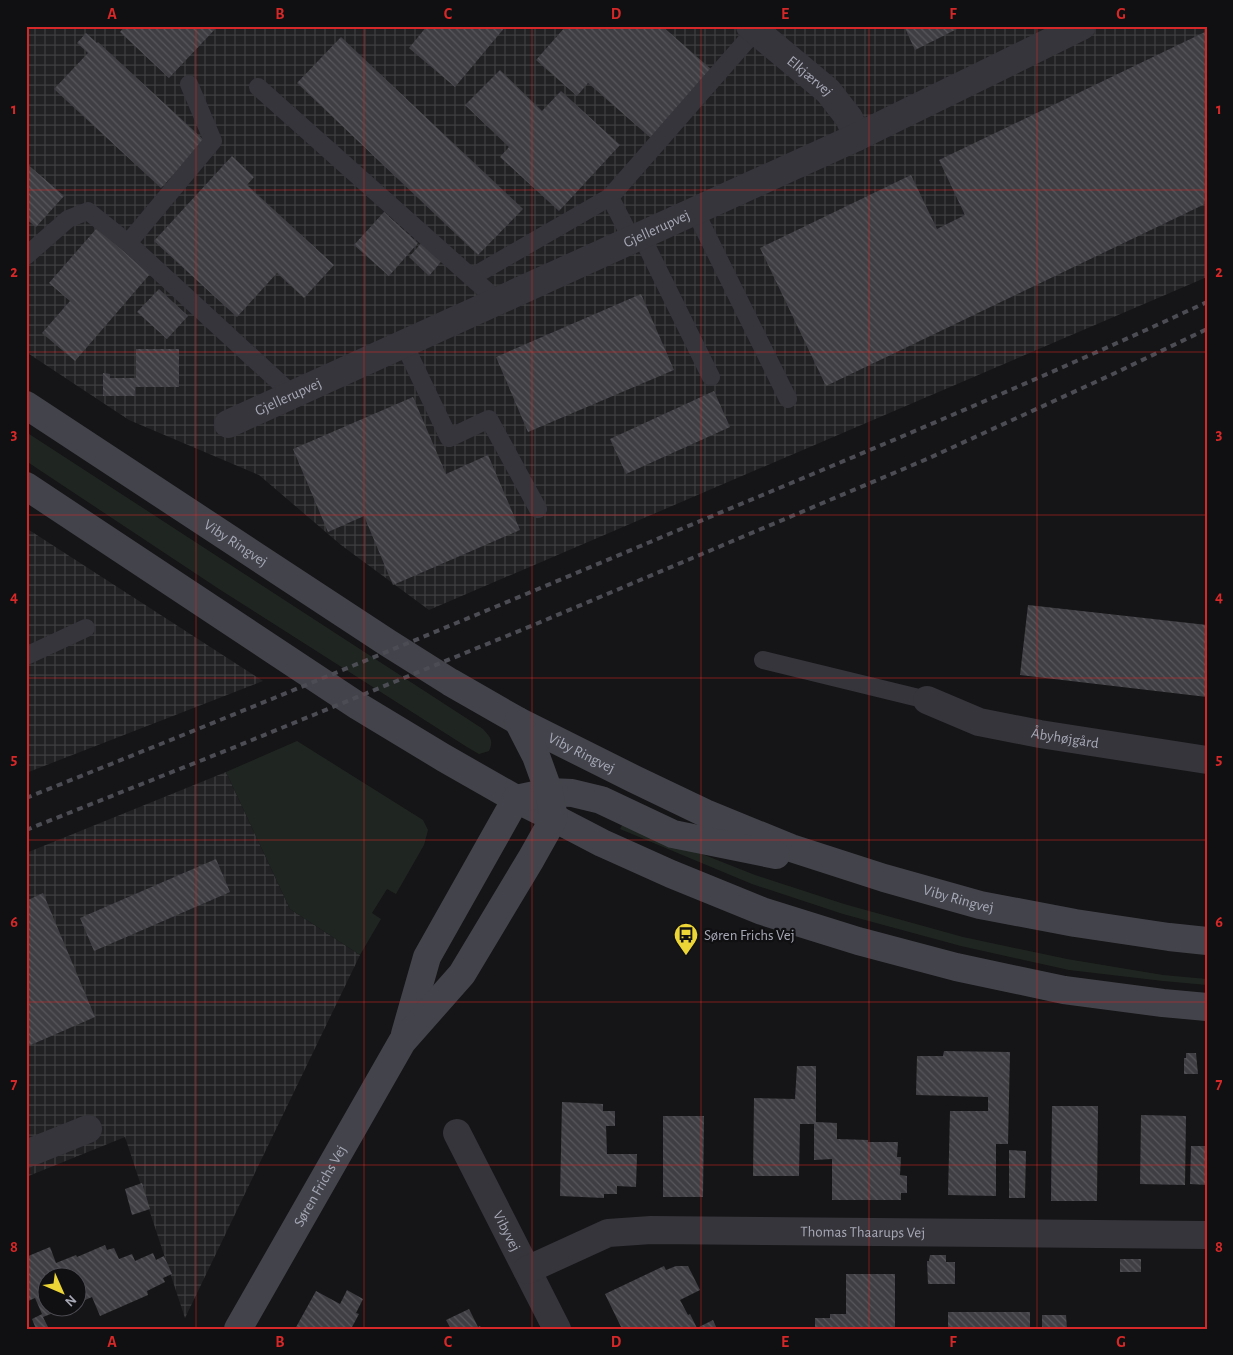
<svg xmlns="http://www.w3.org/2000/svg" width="1233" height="1355" viewBox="0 0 1233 1355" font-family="'Alegreya Sans',sans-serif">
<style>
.industrial{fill:url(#industrial-grid)}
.green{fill:#1f2621}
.building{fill:url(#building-back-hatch)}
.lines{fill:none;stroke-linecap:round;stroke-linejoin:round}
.lane{stroke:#36353b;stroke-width:18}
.street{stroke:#36353b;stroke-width:28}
.secondary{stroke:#43444b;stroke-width:28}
.rail{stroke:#4c4d54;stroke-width:4;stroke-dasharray:6 5;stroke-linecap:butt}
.grid{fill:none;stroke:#d62828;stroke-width:1;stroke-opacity:0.55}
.labels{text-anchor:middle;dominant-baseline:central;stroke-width:4.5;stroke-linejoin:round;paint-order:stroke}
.street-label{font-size:15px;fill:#a6a8b6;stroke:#100f11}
.poi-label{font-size:15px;fill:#a6a8b6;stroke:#100f11;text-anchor:start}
.neatline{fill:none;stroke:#d62828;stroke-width:2}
.grid-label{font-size:16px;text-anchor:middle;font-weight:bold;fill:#d62828}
</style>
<defs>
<pattern id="industrial-grid" width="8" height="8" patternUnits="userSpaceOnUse" patternTransform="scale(1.25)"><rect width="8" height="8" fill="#212023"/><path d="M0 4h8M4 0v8" fill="none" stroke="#3e3e41"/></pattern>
<pattern id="building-back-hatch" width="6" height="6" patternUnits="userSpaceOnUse" patternTransform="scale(1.25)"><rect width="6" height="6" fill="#3f3e43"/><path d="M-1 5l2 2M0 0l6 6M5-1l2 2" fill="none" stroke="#58575c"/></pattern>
</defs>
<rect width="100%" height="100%" fill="#151416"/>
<path class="industrial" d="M26,26H1207V277L429,610L341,545L259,475L129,420L26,352Z
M26,528L263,681L26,773Z
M226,772L290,909L360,955L185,1318L125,1137L26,1177V853Z"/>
<path class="green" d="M26,432L483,729C490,737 494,740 489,751L479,754L467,747L219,589L26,461Z
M297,741L423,820L428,830L424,845L396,894L387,889L372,913L381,919L360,955L290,909L226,772Z
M625,820L674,843L755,875L844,904L963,937L1067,959L1163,975L1207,979V985L1163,981L1069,970L961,946L843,914L752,884L620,829Z"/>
<path class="building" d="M125,26H218L169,78L120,32Z
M427,26H506L455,87L409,48Z
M566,26H662L712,70L652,139L588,83L577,96L536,60Z
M904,26H963L915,50Z
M1207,31V203L826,386L760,248L911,175L937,229L965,215L939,160Z
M86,33L97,43L98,42L205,141L161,188L54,89L88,53L77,43Z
M341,37L523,209L478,255L297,83Z
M500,70L542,111L561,91L620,145L559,211L500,157L509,147L465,105Z
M232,156L254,177L247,185L334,265L304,298L277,273L237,317L154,241Z
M26,163L64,196L36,227L26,219Z
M384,212L418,243L389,276L354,245Z
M97,228L150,274L75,361L42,333L70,301L49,283Z
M425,239L445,257L429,276L409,257Z
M159,289L188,316L167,339L137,312Z
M641,294L674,370L528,432L496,357Z
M136,349H179V387H135V396H103V373L110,374V378H136Z
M714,391L730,427L626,474L610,439Z
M413,397L446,474L488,455L520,530L393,585L364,516L328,532L293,449Z
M1028,605L1207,625V697L1020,675Z
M216,859L230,892L94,951L80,918Z
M43,893L95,1017L26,1047V901Z
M944,1051L1010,1052L1008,1144H996V1196L948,1195L950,1111H988V1097L916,1095L917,1056H943Z
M1186,1053H1196L1198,1074H1184V1058H1186Z
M797,1066H816V1122L837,1123V1139L868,1140V1142H898L897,1157H901L900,1175L907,1176V1193H901V1200H832V1159L814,1160V1124H800L799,1176H753L754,1098L795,1099Z
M562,1102L603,1104V1111H615V1126H606L607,1154H637L636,1187L617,1186V1194H604V1198L560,1196Z
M1052,1106H1098L1097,1201H1051Z
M1141,1115L1186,1116L1185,1185L1140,1184Z
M663,1116H704L703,1197H663Z
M1191,1146H1205V1157H1207V1185L1190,1184Z
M1009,1150L1026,1151L1025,1198H1009Z
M142,1183L150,1209L132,1215L125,1189Z
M105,1245L107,1250L114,1248L119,1259L132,1254L135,1261L153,1253L156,1260L164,1256L172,1274L163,1278L165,1282L147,1291L148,1295L100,1316L92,1297L78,1303V1278H48V1308H66L43,1317L49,1329H36L32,1319L42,1314L35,1298L26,1302V1257L50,1247L56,1263L76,1255L77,1257Z
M930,1255H946V1262H955V1284H928L927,1261H929Z
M1120,1259H1141V1272H1120Z
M664,1266L666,1270L676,1266H688L700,1290L680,1300L688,1315L690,1314L697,1328L713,1320L717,1329H665L664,1327L660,1329H622L605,1294Z
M846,1274H895V1329H815V1318H830V1314H846Z
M347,1290L363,1299L356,1313L359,1314L351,1329H295L316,1291L340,1304Z
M469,1309L478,1327L480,1326L482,1329H451L446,1320Z
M948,1312H1030V1329H948Z
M1042,1315H1066L1067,1329H1042Z"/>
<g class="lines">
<path class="lane" d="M258,87L498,301
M610,197L632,240
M695,211L788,399
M641,235L711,377
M128,243L213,141L189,84
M26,256L68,219L88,211L128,243L293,395
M472,277L610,197L755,31
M404,344L449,438L489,419L538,509
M26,656L86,628
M763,660L927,700"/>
<g class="street">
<path id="s1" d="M750,26L828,91L849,118L857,137"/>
<path id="s2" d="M228,424L857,137L1082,26"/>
<path id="s3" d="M927,700L979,722L1040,734L1207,760"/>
<path id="s4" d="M457,1133L557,1329"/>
<path d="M26,1154L88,1129"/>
<path id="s5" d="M527,1270L608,1233L651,1230L1207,1235"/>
</g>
<g class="secondary">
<path id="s6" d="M26,405L388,643L450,682L518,721L634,779L705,813L791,848L884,878L980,905L1075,923L1169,937L1207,941"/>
<path d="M26,486L358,706L444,758L516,799L554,818L602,843L671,874L762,911L858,941L956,967L1064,990L1163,1003L1207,1007"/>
<path d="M405,1034L427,957L516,799L549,792L572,793L601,800L673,834L776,855"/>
<path id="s7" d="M238,1329L402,1042L462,974L531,859L554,818L549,792L536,756L518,721"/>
</g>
<path class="rail" d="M26,798C242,712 456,624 669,534C849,459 1030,384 1207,302
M26,830L230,749L536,624L927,459L1113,374L1207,329"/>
</g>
<path class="grid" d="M196,26V1329M364,26V1329M532,26V1329M701,26V1329M869,26V1329M1037,26V1329M26,190H1207M26,352H1207M26,515H1207M26,678H1207M26,840H1207M26,1002H1207M26,1165H1207"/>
<defs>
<symbol id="bus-pin" viewBox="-11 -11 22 30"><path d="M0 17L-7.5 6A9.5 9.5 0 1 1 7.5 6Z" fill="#ecd536" stroke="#100f11"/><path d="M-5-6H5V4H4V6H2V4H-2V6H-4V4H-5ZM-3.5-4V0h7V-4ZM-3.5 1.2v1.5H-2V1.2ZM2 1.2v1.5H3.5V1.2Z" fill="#111"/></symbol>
</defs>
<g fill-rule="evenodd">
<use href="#bus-pin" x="672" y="921" width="28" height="38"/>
</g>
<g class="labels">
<g class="street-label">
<text stroke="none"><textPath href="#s1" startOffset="78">Elkjærvej</textPath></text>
<text stroke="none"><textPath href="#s2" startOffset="471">Gjellerupvej</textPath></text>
<text stroke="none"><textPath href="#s2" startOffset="66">Gjellerupvej</textPath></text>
<text stroke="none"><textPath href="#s6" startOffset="251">Viby Ringvej</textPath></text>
<text stroke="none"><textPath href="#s3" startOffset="144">Åbyhøjgård</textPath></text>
<text stroke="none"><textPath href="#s6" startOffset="656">Viby Ringvej</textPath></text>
<text stroke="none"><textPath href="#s6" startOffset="1061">Viby Ringvej</textPath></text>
<text stroke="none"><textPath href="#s7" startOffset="165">Søren Frichs Vej</textPath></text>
<text stroke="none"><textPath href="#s4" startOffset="110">Vibyvej</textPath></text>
<text stroke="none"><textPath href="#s5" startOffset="344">Thomas Thaarups Vej</textPath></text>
</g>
<g class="poi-label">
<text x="704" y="935">Søren Frichs Vej</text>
</g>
</g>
<rect width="1233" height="1355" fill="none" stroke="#100f11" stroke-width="55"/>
<g transform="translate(62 1292) rotate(135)"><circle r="24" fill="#100f11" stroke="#4c4c53"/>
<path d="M0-4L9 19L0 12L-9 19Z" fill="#ecd536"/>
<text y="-8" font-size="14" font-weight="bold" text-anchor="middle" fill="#a6a8b6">N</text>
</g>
<rect x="28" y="28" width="1178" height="1300" class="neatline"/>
<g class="grid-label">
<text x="112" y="19">A</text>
<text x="280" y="19">B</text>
<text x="448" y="19">C</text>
<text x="616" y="19">D</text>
<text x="785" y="19">E</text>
<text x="953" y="19">F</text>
<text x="1121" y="19">G</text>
<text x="14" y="114">1</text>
<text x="1219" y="114">1</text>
<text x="14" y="277">2</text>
<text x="1219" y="277">2</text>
<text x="14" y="439">3</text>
<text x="1219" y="439">3</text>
<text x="14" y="602">4</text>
<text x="1219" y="602">4</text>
<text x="14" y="764">5</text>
<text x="1219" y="764">5</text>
<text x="14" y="927">6</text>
<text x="1219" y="927">6</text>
<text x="14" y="1089">7</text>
<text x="1219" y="1089">7</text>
<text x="14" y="1252">8</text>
<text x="1219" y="1252">8</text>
<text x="112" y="1347">A</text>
<text x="280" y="1347">B</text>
<text x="448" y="1347">C</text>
<text x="616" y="1347">D</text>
<text x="785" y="1347">E</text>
<text x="953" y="1347">F</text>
<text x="1121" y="1347">G</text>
</g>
</svg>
